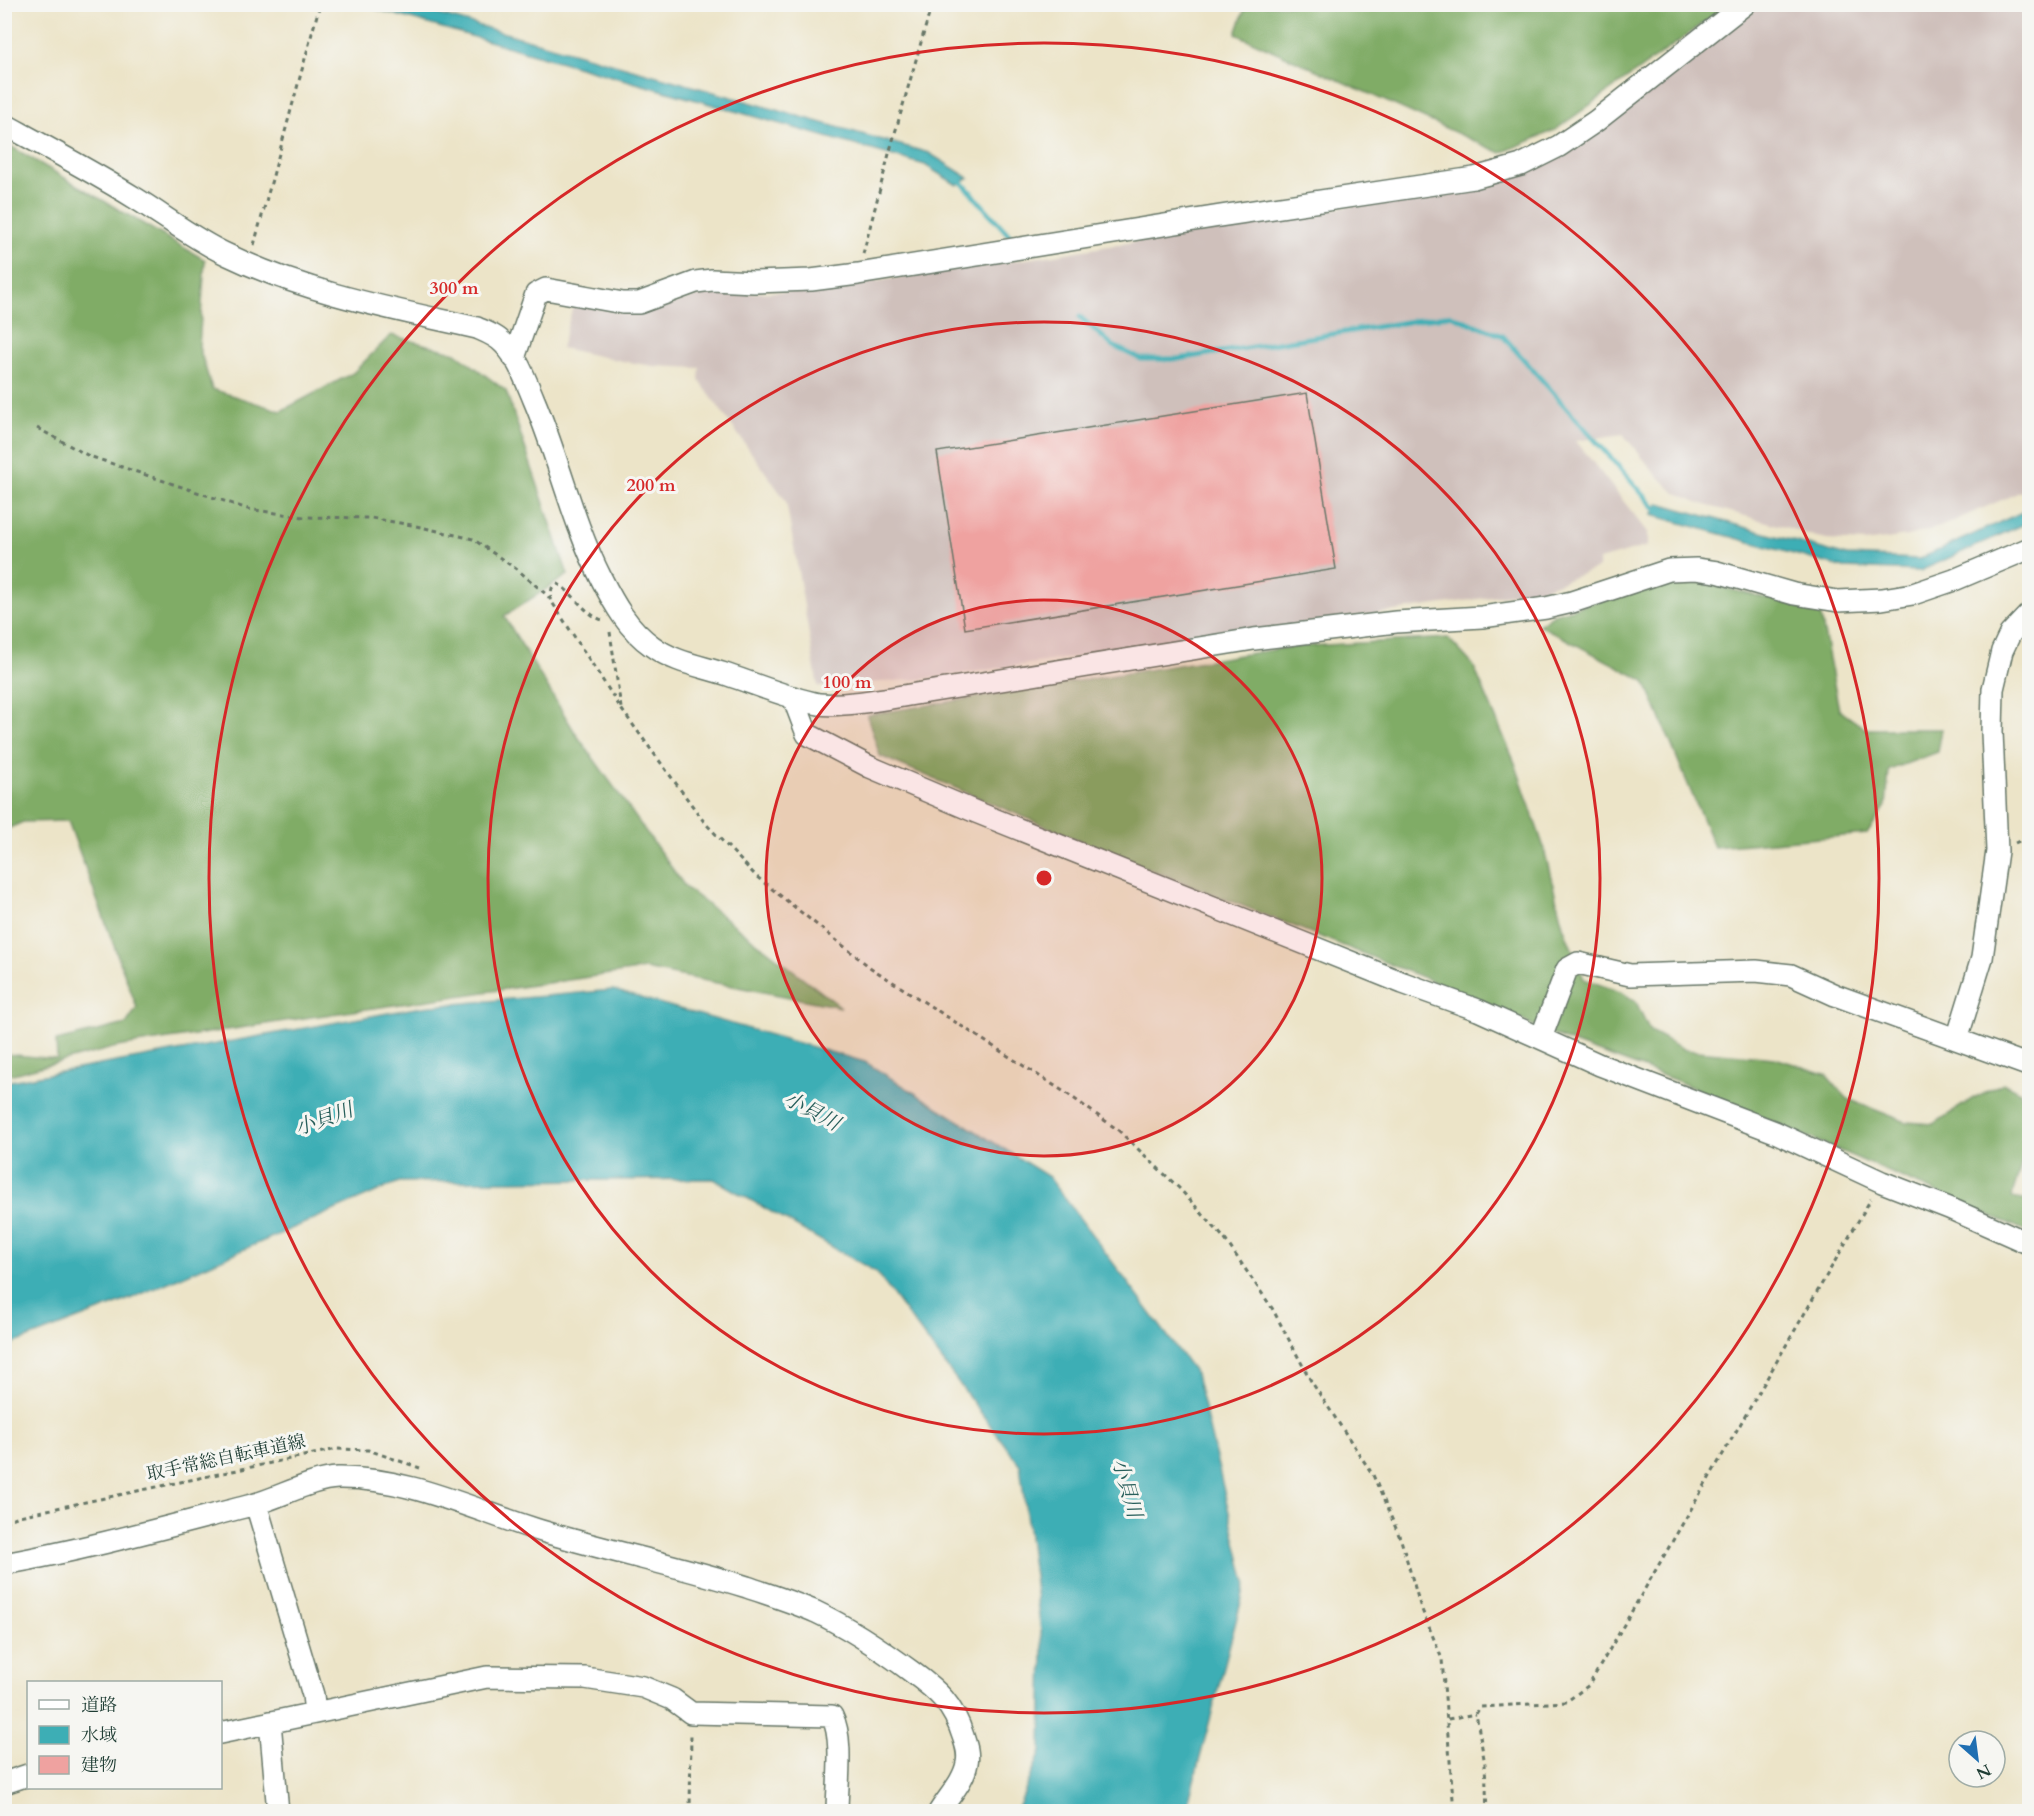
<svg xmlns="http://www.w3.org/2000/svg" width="2034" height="1816" viewBox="0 0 2034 1816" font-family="Cardo,'Noto Serif JP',serif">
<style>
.industrial{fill:#cfc0bb}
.forest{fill:#80ac66;stroke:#50744d;stroke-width:1.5}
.water{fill:#3daeb5;stroke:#2e7674;stroke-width:1.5}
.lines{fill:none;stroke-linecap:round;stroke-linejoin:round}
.stream{stroke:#3daeb5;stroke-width:5}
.building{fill:#efa2a0}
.minor-casing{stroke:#677768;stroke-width:24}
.path{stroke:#677768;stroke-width:3;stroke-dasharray:4.5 4.5;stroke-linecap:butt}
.minor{stroke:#fff;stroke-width:21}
.ring{fill:none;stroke:#d62828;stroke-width:3}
.labels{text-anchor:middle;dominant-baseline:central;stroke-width:6;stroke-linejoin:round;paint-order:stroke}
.street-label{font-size:18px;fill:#1f3d34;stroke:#f6f6f2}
.water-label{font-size:20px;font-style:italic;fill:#285f5b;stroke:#f6f6f2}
.centre{fill:#d62828;stroke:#f6f6f2;stroke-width:3}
.ring-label{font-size:18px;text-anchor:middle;font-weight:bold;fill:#d62828;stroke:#f6f6f2;stroke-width:6;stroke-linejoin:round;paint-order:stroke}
</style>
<rect width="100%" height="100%" fill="#f6f6f2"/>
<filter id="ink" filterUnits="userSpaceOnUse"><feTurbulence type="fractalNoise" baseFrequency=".0167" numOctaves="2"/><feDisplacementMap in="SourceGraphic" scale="12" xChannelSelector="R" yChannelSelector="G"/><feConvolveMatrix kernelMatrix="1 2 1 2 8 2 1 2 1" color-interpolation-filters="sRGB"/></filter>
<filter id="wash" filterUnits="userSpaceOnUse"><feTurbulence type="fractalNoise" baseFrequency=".008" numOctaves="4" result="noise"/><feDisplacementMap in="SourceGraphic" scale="24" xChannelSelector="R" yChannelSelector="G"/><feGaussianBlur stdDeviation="1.35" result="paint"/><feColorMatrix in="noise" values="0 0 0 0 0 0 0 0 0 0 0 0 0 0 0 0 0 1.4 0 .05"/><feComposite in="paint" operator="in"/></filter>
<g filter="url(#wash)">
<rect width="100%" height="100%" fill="#ece4c8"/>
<path class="industrial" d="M1761,5H2029V488L1940,527L1907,536L1865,542L1826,540L1785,527L1702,504L1674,492L1654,472L1623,434L1576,441L1648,532V546L1599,560L1598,568L1540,590L932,678L818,687L786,501L699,380L700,368L653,366L622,361L561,348L574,303L621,313L659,308L705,294L810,291L1054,255L1486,184L1694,58Z"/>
<path class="forest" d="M1246,5H1729L1555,130L1501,153L1236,34Z
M5,143L205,260L199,347L212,389L281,411L353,373L391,335L456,353L506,391L568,575L504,616L576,734L686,888L841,1007L645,969L311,1017L117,1047L5,1076V1054L57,1059L56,1041L126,1024L137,1008L68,821L23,822L5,830Z
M1679,577L1820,611L1839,710L1866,729H1942L1938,752L1889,770L1886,806L1867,834L1714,847L1645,681L1539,625L1554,614Z
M1448,638L1473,665L1515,763L1543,845L1563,926L1584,979L1623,993L1636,1002L1650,1031L1685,1050L1775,1058L1825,1074L1848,1099L1906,1122L1934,1124L1972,1099L2003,1083L2020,1092L2029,1112V1140L2011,1198L2029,1201V1232L1675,1080L1565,1040L1470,996L1109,853L880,756L867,715L1291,647Z"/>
<path class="water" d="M361,5H406L929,153L969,178L957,185L925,165Z
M1659,503L1847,556L1919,559L2029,509V522L1920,571L1844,568L1652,515Z
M613,990L865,1062L1049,1177L1196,1374L1246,1583L1186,1811H1017L1041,1751L1043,1648L1020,1465L876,1272L714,1179L399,1182L125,1301L5,1347V1082L421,1007Z"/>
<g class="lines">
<path class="stream" d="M959,179L1017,244
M1080,317L1113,346L1141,359H1178L1450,315L1503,336L1655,508L1662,510"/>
</g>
<g id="blocks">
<path class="building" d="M1307,393L1336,569L965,629L937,452Z"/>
</g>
</g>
<g filter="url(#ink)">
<use href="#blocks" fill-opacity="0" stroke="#677768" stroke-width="1.5"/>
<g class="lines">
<defs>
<path id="minor" d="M4,124C48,148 93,172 135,198C166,217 195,240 228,255C307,293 392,309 477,328C486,332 497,336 504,344C518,358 526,381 534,400C559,459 572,521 601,578C614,604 628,629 652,646C675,663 702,666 728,675C758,685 788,698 819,704C842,707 885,699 909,695L1254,639L1396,622L1482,617L1546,608L1572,602L1669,570L1696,569L1717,572L1794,594L1838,601L1882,599L1913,594L1954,580L2030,548
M514,358L536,294L546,289L623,303H639L696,282L712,280L754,282L811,280L858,274L1220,216L1474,178L1521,165L1559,146L1596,121L1745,4
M793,697L807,734L870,767L976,812L1403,983L1478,1010L1600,1065L1775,1132L1882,1182L1949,1208L2030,1244
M1541,1038L1567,969L1578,963L1630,975L1756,971L1791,975L1835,995L2030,1066
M1957,1039L1982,958L1997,851L1992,732L1993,689L2002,651L2010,634L2030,613
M256,1504L313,1695L315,1713
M4,1564C88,1549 170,1526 252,1505C279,1498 311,1479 338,1478C411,1477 477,1512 545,1532C612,1552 680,1566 747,1587C770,1595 793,1602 816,1612C850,1628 881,1649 912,1672C938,1691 953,1704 963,1736C966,1745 969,1753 967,1763C964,1781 948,1797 939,1812
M270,1722L278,1812
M220,1733L487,1677L585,1678L643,1687L672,1699L691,1713L832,1716C844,1739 837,1784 837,1812
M4,1783L28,1775"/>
</defs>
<use href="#minor" class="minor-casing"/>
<path class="path" d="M254,245L320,4
M863,254L889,154L932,4
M37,428L89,456L248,509L304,517L371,518L412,525L473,539L519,571L548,596L622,710L705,823L757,877L871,968L1069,1095L1118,1130L1179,1188L1224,1238L1272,1308L1311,1381L1373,1475L1401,1540L1420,1605L1442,1659L1454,1812
M550,600L552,588L558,584C575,594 583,613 602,620
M610,632L621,708
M2015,843L2024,839L2030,832
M4,1522L19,1516L337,1449L368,1450L420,1468
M1448,1719L1476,1714
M690,1812L691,1732
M1487,1812L1485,1764L1476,1714L1480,1707L1566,1702L1589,1685L1871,1199"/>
<use href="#minor" class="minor"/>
</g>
</g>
<circle cx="1044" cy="878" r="278" fill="#d62828" fill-opacity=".12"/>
<g class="ring">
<circle cx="1044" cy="878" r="278"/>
<circle cx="1044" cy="878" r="556"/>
<circle cx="1044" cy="878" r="835"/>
</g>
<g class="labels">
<g class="street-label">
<text transform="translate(226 1458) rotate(-12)">取手常総自転車道線</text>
</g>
<g class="water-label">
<text transform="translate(812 1111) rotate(28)">小貝川</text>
<text transform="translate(324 1119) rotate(-20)">小貝川</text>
<text transform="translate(1127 1488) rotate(74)">小貝川</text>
</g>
</g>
<circle cx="1044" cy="878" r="9" class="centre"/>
<g class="ring-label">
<text x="454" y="294">300 m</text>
<text x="651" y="491">200 m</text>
<text x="847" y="688">100 m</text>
</g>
<rect width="2034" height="1816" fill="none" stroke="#f6f6f2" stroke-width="24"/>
<rect x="27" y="1681" width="195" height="108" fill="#f6f6f2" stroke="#a0aca6" stroke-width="1.5"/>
<rect x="39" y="1700" width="30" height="9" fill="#ffffff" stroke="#a0aca6" stroke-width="1.5"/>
<text x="81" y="1711" font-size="18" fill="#1f3d34">道路</text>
<rect x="39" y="1726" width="30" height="18" fill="#3daeb5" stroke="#a0aca6" stroke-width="1.5"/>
<text x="81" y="1741" font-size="18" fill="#1f3d34">水域</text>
<rect x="39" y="1756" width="30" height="18" fill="#efa2a0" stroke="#a0aca6" stroke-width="1.5"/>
<text x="81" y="1771" font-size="18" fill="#1f3d34">建物</text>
<g transform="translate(1977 1759) rotate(152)"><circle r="28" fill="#f6f6f2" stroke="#a0aca6" stroke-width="1.5"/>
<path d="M0-4.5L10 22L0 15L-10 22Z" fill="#1f6fb2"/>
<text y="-9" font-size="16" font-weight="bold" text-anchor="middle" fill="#1f3d34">N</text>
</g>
</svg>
